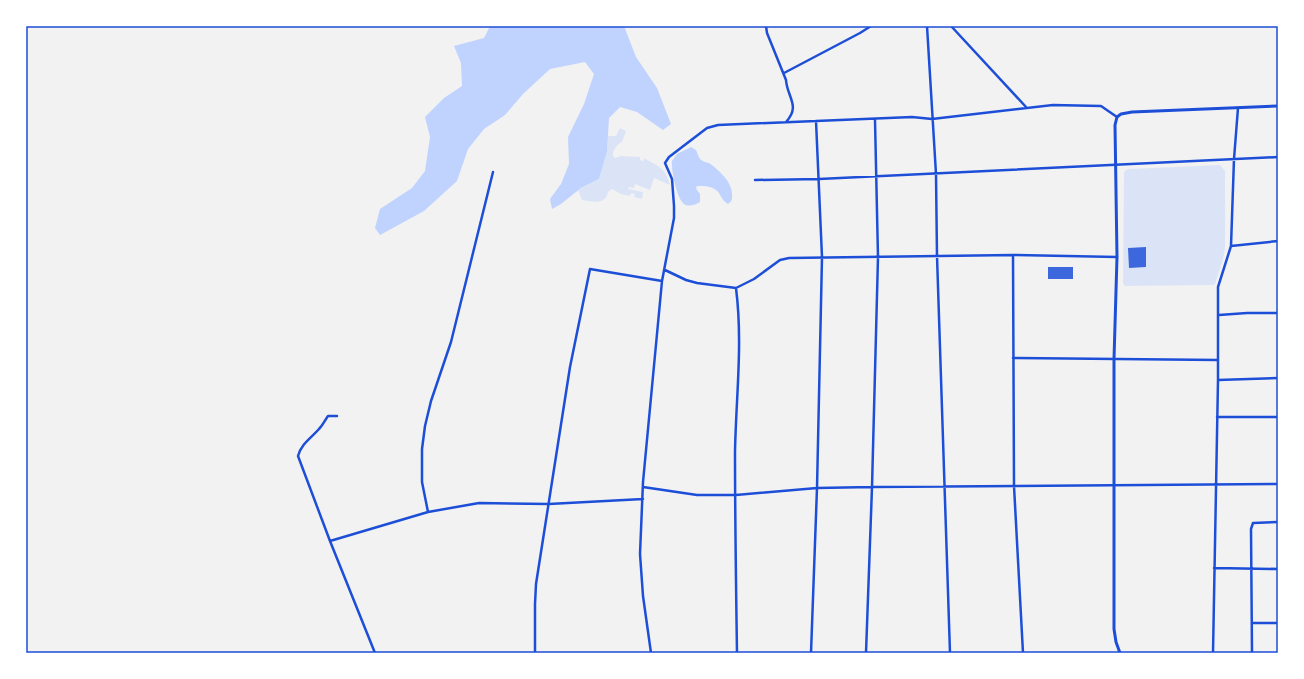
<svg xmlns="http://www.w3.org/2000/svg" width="1304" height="679" viewBox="0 0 1304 679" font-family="'Exo 2',sans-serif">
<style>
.green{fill:#dbe4f7}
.water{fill:#bfd3fe}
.building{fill:#3d67dc}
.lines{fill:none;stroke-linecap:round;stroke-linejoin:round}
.minor{stroke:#1d4ed8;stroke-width:2.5}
.tertiary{stroke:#1d4ed8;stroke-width:3}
.neatline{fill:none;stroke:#1d4ed8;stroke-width:1.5}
</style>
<rect width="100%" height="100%" fill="#f2f2f2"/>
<path class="green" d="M620,128L626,131L622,142C617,144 612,151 613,156L615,158L621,156L640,157V160L644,161V158C659,167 665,167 670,185L654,178L650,190L635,184L634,188L629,187L628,189L643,192L642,199L634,197L635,194L631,193L630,196L621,194L612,189L608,192C606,205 593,202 582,200L578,190L599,179L607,152L608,136H616Z
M1220,165L1225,171V248L1223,259L1215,284L1213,285L1125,286L1123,283L1124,172L1128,169Z"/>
<path class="water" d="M490,26H624L636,57L657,88L671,124L663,130L637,112L620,107L609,118L607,152L599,179L581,188L561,204L552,209L550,199L561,184L569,164L568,137L584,104L594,74L585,62L550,69L523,94L505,115L484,129L468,149L457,181L424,211L380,235L375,228L380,209L412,188L425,171L430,137L425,117L444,98L462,86L461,63L454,46L484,38Z
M691,147L696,150C698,154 698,156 700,159C703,162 706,162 709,163C719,170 731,181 732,193C732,198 733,201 728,204C723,201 722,198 719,193C714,186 705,186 698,186L696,187L697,190L700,194V202C696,205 688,207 684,204C677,199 671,170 672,161L677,154Z"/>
<path class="building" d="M1146,247V267L1129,268L1128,248Z
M1048,267H1073V279H1048Z"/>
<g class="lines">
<path class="minor" d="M766,26L767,33L786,80C787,97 801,106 786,122
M927,26L936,174L937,256L950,653
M951,26L1026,107
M784,73L860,33L871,26
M755,180L819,179L1278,157
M1231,246L1278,241
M1013,255L1014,486L1023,653
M665,270L686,280L697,283L736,288L754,279L780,260L789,258L1013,255L1117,257
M736,288C743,343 736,397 735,452C735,519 736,586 737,653
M1219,315L1247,313H1278
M1013,358L1218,360
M1218,380L1278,378
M337,416H328C325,420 323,425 319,429C311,438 301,444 298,456L330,541L375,653
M1217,417H1278
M643,487L697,495H736L817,488L872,487L1278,484
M428,512L422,482V449L425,426L431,401L451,342L493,172
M330,541L428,512L479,503L549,504L643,499
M1214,568L1278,569
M1253,623H1278
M535,653V604L536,584L570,367L590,269L662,281
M651,653L643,596L640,554L643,482L662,281L674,218V206L672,179L665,163L669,157L707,128L718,125L912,117L932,119L1053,105L1101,106L1117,117
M811,653L817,488L822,257L816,121
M866,653L872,487L878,257L875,120
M1213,653L1218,380V287L1231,246L1234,159L1238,108
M1252,653L1251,529L1253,523L1278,522"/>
<path class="tertiary" d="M1120,653L1116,642L1114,629V359L1117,257L1115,125L1117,117L1121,114L1132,112L1278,106"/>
</g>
<rect width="1304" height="679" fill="none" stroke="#ffffff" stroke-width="54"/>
<rect x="27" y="27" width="1250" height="625" class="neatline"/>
</svg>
